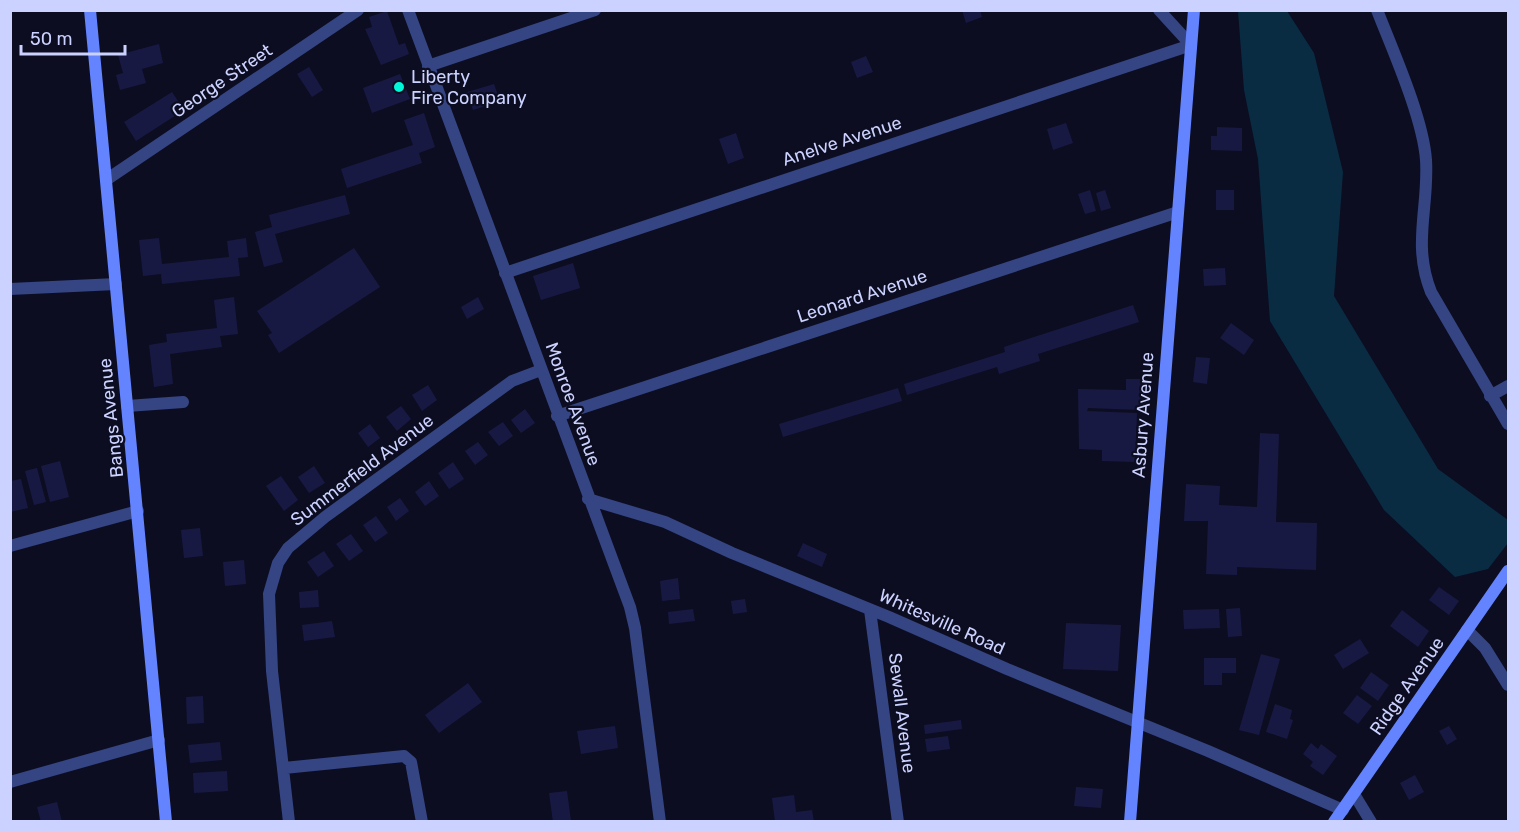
<svg xmlns="http://www.w3.org/2000/svg" width="1519" height="832" viewBox="0 0 1519 832" font-family="Rubik,sans-serif">
<style>
.water{fill:#092c43}
.building{fill:#181943}
.lines{fill:none;stroke-linecap:round;stroke-linejoin:round}
.street{stroke:#354482;stroke-width:12}
.secondary{stroke:#6383ff;stroke-width:12}
.poi-dot{fill:#00f7d8;stroke:#0c0d21;stroke-width:2}
.labels{text-anchor:middle;dominant-baseline:central;stroke-width:4.5;stroke-linejoin:round;paint-order:stroke}
.poi-label{font-size:18px;fill:#ccd2ff;stroke:#0c0d21;text-anchor:start}
.street-label{font-size:18px;fill:#ccd2ff;stroke:#0c0d21}
</style>
<rect width="100%" height="100%" fill="#0c0d21"/>
<path class="water" d="M1238,11H1287L1314,53L1343,172L1334,296L1438,469L1508,520V543L1488,569L1455,577L1384,510L1270,321L1258,159L1244,90Z"/>
<path class="building" d="M962,10H980L982,17L966,23Z
M387,11L399,45L405,43L409,54L381,65L365,29L372,27L369,17Z
M159,44L163,63L142,69L146,83L120,90L116,75L123,73L118,55Z
M866,56L873,72L857,78L851,62Z
M309,67L323,90L312,97L297,74Z
M400,74L410,99L372,113L363,88Z
M494,84L500,101L473,110L467,92Z
M172,92L184,110L136,141L124,122Z
M424,113L435,147L419,153L422,163L347,188L341,169L413,145L404,120Z
M1066,123L1073,143L1053,150L1047,129Z
M1217,127L1242,128V151L1211,150V136H1217Z
M736,133L744,158L728,164L719,139Z
M1090,190L1096,211L1085,214L1078,194Z
M1105,190L1111,208L1101,211L1096,193Z
M1216,190H1234V210H1216Z
M345,195L350,214L275,234L283,262L264,267L255,232L272,227L269,215Z
M159,238L162,264L229,257L227,241L246,238L248,257L238,258L240,276L162,284L161,274L143,276L139,240Z
M354,248L380,287L279,353L268,335L272,333L257,311Z
M573,263L580,288L541,300L533,276Z
M1225,268L1226,285L1204,286L1203,269Z
M234,297L238,334L220,336L222,347L170,354L173,384L154,387L149,345L167,342L166,334L217,328L214,300Z
M478,297L484,309L467,319L461,307Z
M1133,305L1139,322L1038,354L1040,361L999,374L997,367L907,395L904,384L1005,352L1004,347L1034,337Z
M1231,323L1254,340L1244,355L1220,338Z
M1196,357L1210,358L1207,384L1193,382Z
M1126,379H1141L1140,410L1088,408L1087,411L1137,413L1135,462L1102,461V450L1079,449L1078,389L1126,390Z
M428,385L437,400L422,411L412,395Z
M898,388L902,401L783,437L779,424Z
M401,406L411,419L397,431L386,417Z
M525,409L535,423L521,433L511,420Z
M503,422L513,436L499,446L488,432Z
M370,424L380,438L368,447L358,433Z
M1260,433L1279,434L1276,522L1317,523L1316,570L1237,567V575L1206,574L1208,521H1184L1186,484L1220,486L1219,505L1257,507Z
M478,442L488,455L475,465L465,451Z
M60,461L69,497L50,502L41,466Z
M453,462L464,479L449,489L438,473Z
M314,466L325,483L309,493L298,477Z
M37,468L46,502L34,505L25,471Z
M281,476L298,500L284,511L266,486Z
M21,479L28,508L10,512V481Z
M429,481L439,496L425,506L415,492Z
M400,498L409,511L396,521L387,507Z
M376,516L388,533L375,542L363,525Z
M200,528L203,556L184,558L181,530Z
M351,534L363,551L349,561L336,544Z
M803,543L827,554L822,567L797,556Z
M324,551L334,566L318,577L307,562Z
M244,560L246,584L225,586L223,562Z
M678,578L680,599L662,601L660,581Z
M1439,587L1459,601L1449,615L1429,600Z
M318,590L319,607L300,608L299,592Z
M745,599L747,612L733,614L731,601Z
M1240,608L1242,636L1228,637L1226,609Z
M693,609L695,621L669,624L668,612Z
M1219,609L1220,628L1184,629L1183,610Z
M1402,610L1429,631L1418,647L1390,626Z
M332,621L335,637L304,641L302,625Z
M1066,623L1121,625L1118,671L1063,669Z
M1360,639L1369,653L1343,669L1334,655Z
M1261,654L1280,659L1259,735L1239,730Z
M1204,658H1236V673H1222V685H1204Z
M1371,672L1389,685L1378,701L1360,688Z
M468,683L482,702L439,733L425,715Z
M1357,695L1372,706L1358,724L1343,713Z
M203,696L204,723L187,724L186,697Z
M1275,704L1292,710L1290,719L1293,720L1287,739L1266,732Z
M961,720L962,729L925,734L924,725Z
M615,726L618,748L581,754L577,731Z
M1449,726L1457,739L1447,745L1439,731Z
M948,736L950,749L927,752L925,739Z
M220,742L222,760L190,763L188,745Z
M1311,743L1318,749L1321,744L1337,756L1323,775L1310,766L1313,762L1303,754Z
M227,771L228,791L194,793L193,773Z
M1415,775L1424,792L1409,800L1400,783Z
M1076,787L1103,789L1101,808L1074,806Z
M567,791L571,821L553,822L549,793Z
M794,795L796,812L812,810L814,822H775L772,798Z
M57,802L62,822H41L37,807Z"/>
<g class="lines">
<path class="street" d="M408,10L630,607L635,628L660,822
M1377,10C1393,51 1423,118 1426,160C1429,208 1412,244 1431,292L1508,424
M428,66L595,10
M106,180L358,10
M505,273L1191,45L1159,10
M10,289L116,284
M1490,396L1508,386
M127,406L183,402
M557,416L1178,212
M588,499L665,522L732,553L889,617L1007,669L1208,751L1343,810
M10,546L138,511
M870,610L898,822
M1467,630L1485,648L1508,685
M284,768L404,756L411,762L422,822
M10,782L159,740
M1354,794L1371,822
M289,822L272,671L269,594L278,563L288,548L325,517L512,381L541,370"/>
<path class="secondary" d="M90,10L166,822
M1130,822L1194,10
M1334,822L1508,571"/>
</g>
<circle class="poi-dot" cx="399" cy="87" r="6"/>
<g class="labels">
<g class="poi-label">
<text x="411" y="77">Liberty<tspan x="411" dy="21">Fire Company</tspan></text>
</g>
<g class="street-label">
<text transform="translate(222 81) rotate(-34)">George Street</text>
<text transform="translate(842 141) rotate(-18)">Anelve Avenue</text>
<text transform="translate(862 296) rotate(-18)">Leonard Avenue</text>
<text transform="translate(573 404) rotate(70)">Monroe Avenue</text>
<text transform="translate(1143 415) rotate(-86)">Asbury Avenue</text>
<text transform="translate(111 418) rotate(-96)">Bangs Avenue</text>
<text transform="translate(362 470) rotate(-37)">Summerfield Avenue</text>
<text transform="translate(942 622) rotate(24)">Whitesville Road</text>
<text transform="translate(1407 686) rotate(-55)">Ridge Avenue</text>
<text transform="translate(902 713) rotate(83)">Sewall Avenue</text>
</g>
</g>
<rect width="1519" height="832" fill="none" stroke="#ccd2ff" stroke-width="24"/>
<path d="M21 45v9h104v-9" fill="none" stroke="#ccd2ff" stroke-width="3"/>
<text x="30" y="45" font-size="18" fill="#ccd2ff" stroke="#0c0d21" stroke-width="4.5" paint-order="stroke">50 m</text>
</svg>
